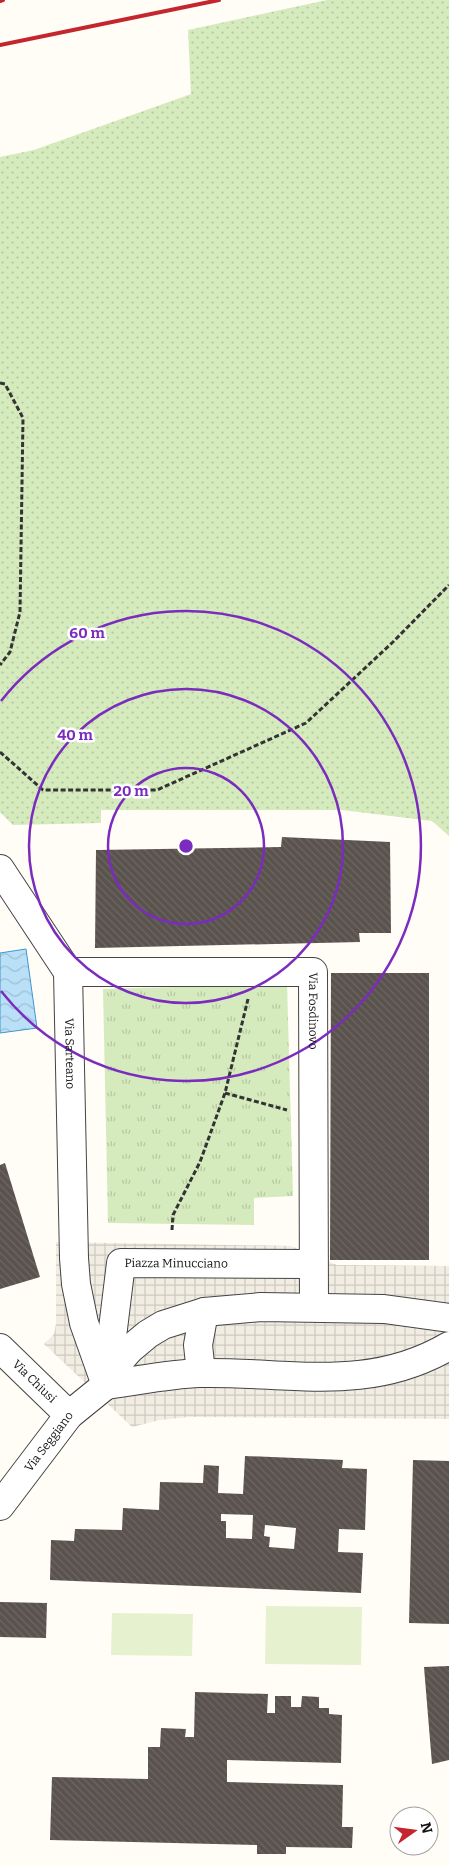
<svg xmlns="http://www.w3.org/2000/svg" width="449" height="1866" viewBox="0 0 449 1866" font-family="Bitter,serif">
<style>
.grass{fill:url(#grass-dots)}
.park{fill:url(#park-tufts)}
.pitch{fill:#e6f2cf}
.plaza{fill:url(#plaza-grid)}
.water{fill:url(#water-waves);stroke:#3f96cf}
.building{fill:url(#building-back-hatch);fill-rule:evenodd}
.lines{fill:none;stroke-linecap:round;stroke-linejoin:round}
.minor-casing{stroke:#444;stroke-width:30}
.path{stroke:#333;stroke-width:3;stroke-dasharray:5 2.5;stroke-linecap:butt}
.minor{stroke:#fff;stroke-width:28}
.rail{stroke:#c4262e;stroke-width:4}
.ring{fill:none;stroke:#7b2cbf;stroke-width:2.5}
.labels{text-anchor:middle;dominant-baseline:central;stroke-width:5;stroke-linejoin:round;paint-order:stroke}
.street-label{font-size:12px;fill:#111;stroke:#fff}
.centre{fill:#7b2cbf;stroke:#fff;stroke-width:2.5}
.ring-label{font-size:15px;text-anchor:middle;font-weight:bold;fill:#7b2cbf;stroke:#fff;stroke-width:5;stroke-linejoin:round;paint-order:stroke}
</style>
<defs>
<pattern id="grass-dots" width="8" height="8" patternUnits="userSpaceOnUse" patternTransform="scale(1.25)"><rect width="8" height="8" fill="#d5ebbd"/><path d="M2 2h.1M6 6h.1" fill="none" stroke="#b6c8a1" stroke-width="1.8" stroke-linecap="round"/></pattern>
<pattern id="park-tufts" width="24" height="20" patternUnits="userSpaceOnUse" patternTransform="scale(1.25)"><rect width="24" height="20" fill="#d5ebbd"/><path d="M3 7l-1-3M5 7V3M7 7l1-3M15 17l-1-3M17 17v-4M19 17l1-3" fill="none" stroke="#b6c8a1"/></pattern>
<pattern id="plaza-grid" width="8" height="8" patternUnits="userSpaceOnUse" patternTransform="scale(1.25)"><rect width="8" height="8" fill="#f1ede2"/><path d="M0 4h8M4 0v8" fill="none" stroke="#cecac1"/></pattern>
<pattern id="water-waves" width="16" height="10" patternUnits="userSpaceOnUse" patternTransform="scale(1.25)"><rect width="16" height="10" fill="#b9e0f7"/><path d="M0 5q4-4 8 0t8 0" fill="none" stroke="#9ebfd3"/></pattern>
<pattern id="building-back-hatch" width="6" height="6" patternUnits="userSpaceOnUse" patternTransform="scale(1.25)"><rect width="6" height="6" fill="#5a524d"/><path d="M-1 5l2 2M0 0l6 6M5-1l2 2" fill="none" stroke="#6d6662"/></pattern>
</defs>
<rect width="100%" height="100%" fill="#fffdf5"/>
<path class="grass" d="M327,0H449V836L432,821L342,810H101V823L13,825L0,812V157L34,150L191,94L188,30Z"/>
<path class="park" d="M287,984L293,1196L254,1198V1225L108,1223L103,989Z"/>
<path class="pitch" d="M266,1606L362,1607L361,1665L265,1664Z
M112,1613L193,1614L192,1656L111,1655Z"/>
<path class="plaza" d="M56,1242L291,1246L337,1265L449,1266V1419L189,1417L160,1420L132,1427L44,1344L54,1334L56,1324Z"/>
<path class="water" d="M26,949L37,1028L0,1033V953Z"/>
<path class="building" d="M282,837L390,842L391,933H359L360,942L95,948L96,850L281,847Z
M331,973H429V1260H330Z
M5,1163L40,1277L0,1289V1165Z
M245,1456L343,1460L342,1468L367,1469L365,1530L339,1529L338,1552L363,1553L361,1593L50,1580L51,1540L74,1541L75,1529L122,1530L123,1508L159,1510L160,1482L203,1483L204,1465L219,1466L218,1493L243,1494ZM221,1514L253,1515L252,1539L226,1538V1521H221ZM265,1525L296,1528L294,1549L269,1547L270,1537L264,1536Z
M413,1460L449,1461V1624L409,1623Z
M0,1602L47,1603L46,1638L0,1637Z
M449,1666V1760L432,1764L424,1667Z
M195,1692L268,1694L267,1713H275V1696H291V1707H301L302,1696L319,1697V1708H329V1714L342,1715L341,1763L227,1760V1782L343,1785L342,1827H353L352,1848L286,1847V1854H257V1845L50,1840L52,1777L148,1779V1747H160L161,1728L186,1729L185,1737H194Z"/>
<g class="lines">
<defs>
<g id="minor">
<path id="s1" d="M0,869L68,972L74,1258L76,1284L84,1323L106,1385"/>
<path id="s2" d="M68,972H313L314,1307"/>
<path id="s3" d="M0,1348L69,1415"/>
<path d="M201,1373L198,1345L204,1312"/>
<path id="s4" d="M107,1378L121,1263L313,1264"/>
<path d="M106,1385C137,1381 168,1374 200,1373C288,1371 367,1394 449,1346"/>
<path id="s5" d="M0,1506L69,1415L106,1385L122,1358L130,1349L148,1334L163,1325L204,1312L261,1307L384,1309L449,1318"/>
</g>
</defs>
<use href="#minor" class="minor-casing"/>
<path class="path" d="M0,383L5,384L23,418L20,612L10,652L0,665
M0,752L43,790H157L306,723L393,642L449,585
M225,1093L287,1110
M172,1230L173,1215L200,1162L225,1093L248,999"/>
<use href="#minor" class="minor"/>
<path class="rail" d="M0,1L3,0
M0,45L219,0"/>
</g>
<g class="ring">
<circle cx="186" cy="846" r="78"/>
<circle cx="186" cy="846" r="157"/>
<path d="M1 701A235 235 0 1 1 1 991"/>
</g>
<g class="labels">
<g class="street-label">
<text stroke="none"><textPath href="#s2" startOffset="284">Via Fosdinovo</textPath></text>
<text stroke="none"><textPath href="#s1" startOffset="205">Via Sarteano</textPath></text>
<text stroke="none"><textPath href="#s4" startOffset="171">Piazza Minucciano</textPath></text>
<text stroke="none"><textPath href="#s3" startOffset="48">Via Chiusi</textPath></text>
<text stroke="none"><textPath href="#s5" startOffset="81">Via Seggiano</textPath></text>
</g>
</g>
<circle cx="186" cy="846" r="8" class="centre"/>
<g class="ring-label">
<text x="87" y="638">60 m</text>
<text x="75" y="740">40 m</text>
<text x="131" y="796">20 m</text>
</g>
<g transform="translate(414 1831) rotate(76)"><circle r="24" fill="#ffffff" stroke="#a0a0a0"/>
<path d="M0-4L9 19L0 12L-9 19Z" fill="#c4262e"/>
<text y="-8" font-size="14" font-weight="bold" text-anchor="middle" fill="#111111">N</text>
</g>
</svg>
